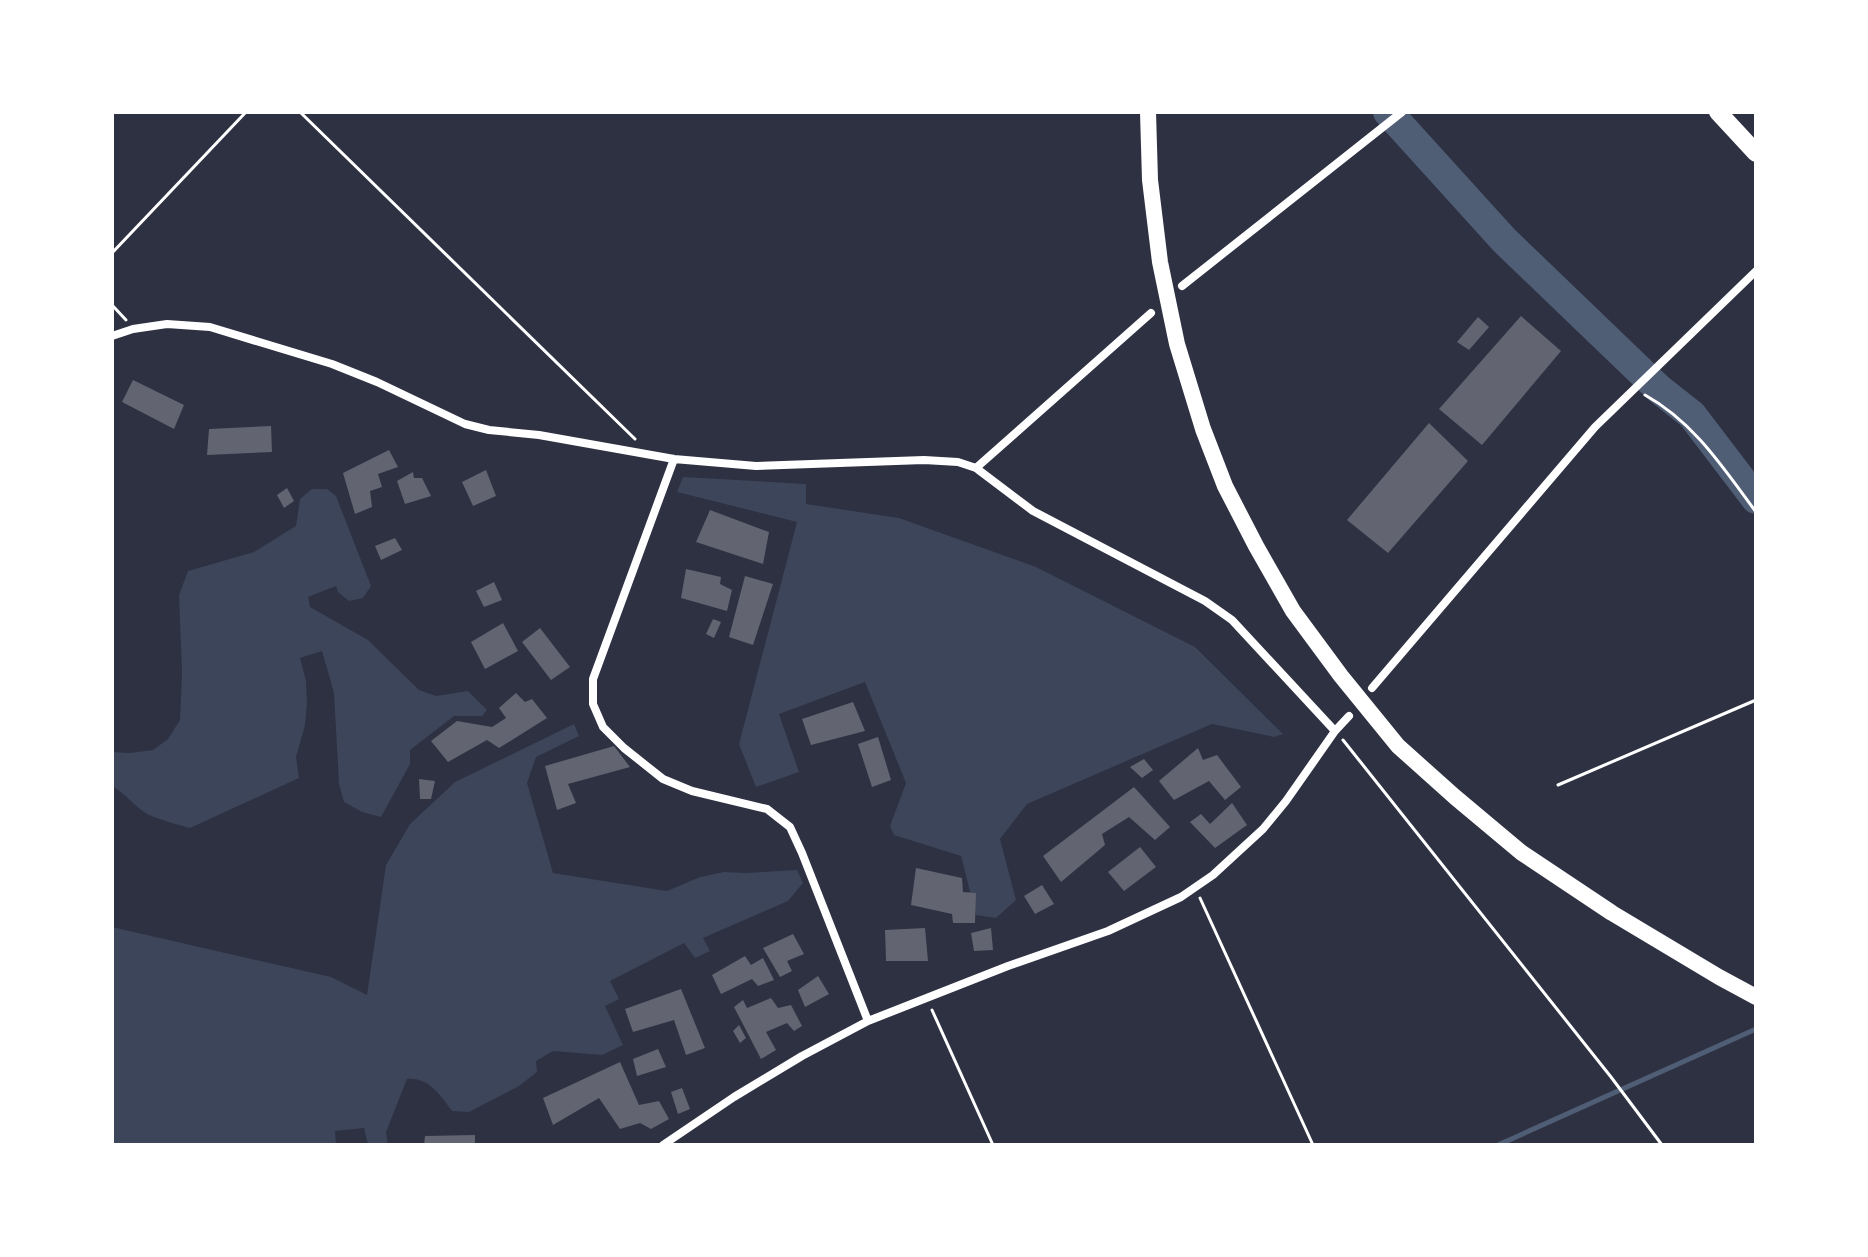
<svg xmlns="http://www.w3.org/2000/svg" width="1868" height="1257" viewBox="0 0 1868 1257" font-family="Jost,sans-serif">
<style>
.green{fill:#3c4559}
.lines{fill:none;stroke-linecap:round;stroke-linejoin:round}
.stream{stroke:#4f5d75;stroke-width:5}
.river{stroke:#4f5d75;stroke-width:30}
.building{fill:#626471}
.path{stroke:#fff;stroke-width:3}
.minor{stroke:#fff;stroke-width:8}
.primary{stroke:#fff;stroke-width:16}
.trunk{stroke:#fff;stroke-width:18}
</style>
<rect width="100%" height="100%" fill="#2d3142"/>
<path class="green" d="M683,477L806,484V504L899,518L1036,567L1195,647L1283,734L1274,737L1212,724L1027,804L1000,839L1016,900L996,918L976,915L961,856L894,835L890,826L906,783L865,682L779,714L799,772L756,787L739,744L797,522L677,492Z
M312,489H327L336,496L371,586L363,598L349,601L338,592L336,586L308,597L310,607L368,640L419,690L436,696L468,691L487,710L482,716H454L410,750V764L381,817L362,812L344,802L339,784L334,693L322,651L300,658L306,681L307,703L305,725L296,757L299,778L190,828C176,824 160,820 147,814C134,806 126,794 112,786V752L129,753L153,750L168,739L180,720L182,673L179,595L188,571L254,552L296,526L300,499Z
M574,724L579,736L536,757L527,783L553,873L667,891L700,877L724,872L745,873L797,870L803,883L788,901L703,938L710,951L695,958L684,943L610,981L619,999L605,1006L623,1045L602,1055L553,1051L536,1061L537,1072L519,1086L469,1112L452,1111C440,1095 429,1077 407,1079L386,1132L388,1145H368L364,1128L335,1131L336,1145H112V927L331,977L367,995L386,865L410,824L455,782Z"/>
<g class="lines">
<path class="stream" d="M1498,1145L1756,1029"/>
<path class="river" d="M1388,112L1504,240L1659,389L1692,415L1756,499"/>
</g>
<path class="building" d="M1521,316L1561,351L1482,445L1439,409Z
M1478,317L1489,327L1469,350L1457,342Z
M133,380L184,405L174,429L122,402Z
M1429,423L1468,461L1388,553L1347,520Z
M271,426L272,452L207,455L209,429Z
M389,450L398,467L378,474L382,487L370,491L372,507L355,514L343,473Z
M486,470L496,496L473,506L462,482Z
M413,472L414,478H422L431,496L405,504L397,481Z
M287,488L294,501L284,508L277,495Z
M710,510L769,532L763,564L696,542Z
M395,538L402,550L381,560L375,546Z
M686,569L721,577L720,584L732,590L727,611L681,598Z
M745,576L773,584L753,645L729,637Z
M494,582L502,600L484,607L476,591Z
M713,619L721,622L714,638L706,634Z
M503,623L518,651L485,669L471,642Z
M540,628L570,667L551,680L522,642Z
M516,693L525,702L532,699L547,718L499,748L487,740L448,762L431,741L457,721L492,727L506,718L499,708Z
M853,702L865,731L811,745L802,719Z
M878,737L891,780L872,787L858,744Z
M614,746L630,767L568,784L576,803L557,810L545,766Z
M1198,748L1203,760L1217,755L1241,787L1225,800L1209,781L1174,800L1159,781Z
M1144,759L1153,770L1142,778L1130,767Z
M419,779L435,781L431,799H420Z
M1134,787L1170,827L1155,840L1129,817L1102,834L1105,845L1061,882L1043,856Z
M1232,803L1247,825L1215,848L1190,822L1201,814L1210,824Z
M1140,847L1156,867L1124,891L1108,872Z
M916,868L962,878L963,892L976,893L975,923H953L952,914L911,905Z
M1042,885L1054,904L1035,914L1024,896Z
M925,928L928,961H886L885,930Z
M991,928L993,950L974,951L971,933Z
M793,934L804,954L787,961L792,971L780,977L763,948Z
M745,956L751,965L763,958L774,980L758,986L752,979L721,994L712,975Z
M818,976L829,994L805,1007L798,990Z
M681,989L705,1048L686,1055L674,1020L633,1032L625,1009Z
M771,998L778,1008L791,1005L802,1026L794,1031L787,1023L766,1032L776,1050L761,1059L734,1007L743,1000L747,1008Z
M739,1025L746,1038L740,1043L733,1031Z
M658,1049L666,1067L637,1076L633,1059Z
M620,1062L639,1105L659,1101L669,1119L651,1129L640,1123L620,1129L599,1098L553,1125L543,1098Z
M682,1088L690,1109L678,1114L671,1092Z
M475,1135V1145H424L425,1136Z"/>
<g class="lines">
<path class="path" d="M300,112L635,439
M112,253L246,112
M112,305L126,320
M1645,395C1694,422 1724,469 1756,512
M1343,740L1611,1077L1662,1145
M1558,785L1756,700
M1200,898L1313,1145
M932,1010L993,1145"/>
<path class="minor" d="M1182,286L1402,112
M112,336L133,329L167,324L210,327L332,364L377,382L465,424L489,430L539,435L674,459L756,466L924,460L958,462L976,468L1033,511L1205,601L1232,620L1335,731
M674,459L593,679V704L603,727L624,748L663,779L692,791L767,809L790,827L802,853L868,1021
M976,468L1151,313
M1372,688L1595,427L1756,271
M663,1145L734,1097L802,1056L868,1021L1008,966L1108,931L1181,897L1213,875L1263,829L1286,801L1335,731L1349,716"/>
<path class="primary" d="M1148,112L1150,180L1160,262L1177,344L1203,429L1225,486L1256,546L1293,611L1341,676L1398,746L1455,797L1522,853L1612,913L1719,977L1756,997"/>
<path class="trunk" d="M1718,112L1756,153"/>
</g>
<rect width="1868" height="1257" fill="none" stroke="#ffffff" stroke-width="228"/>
</svg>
